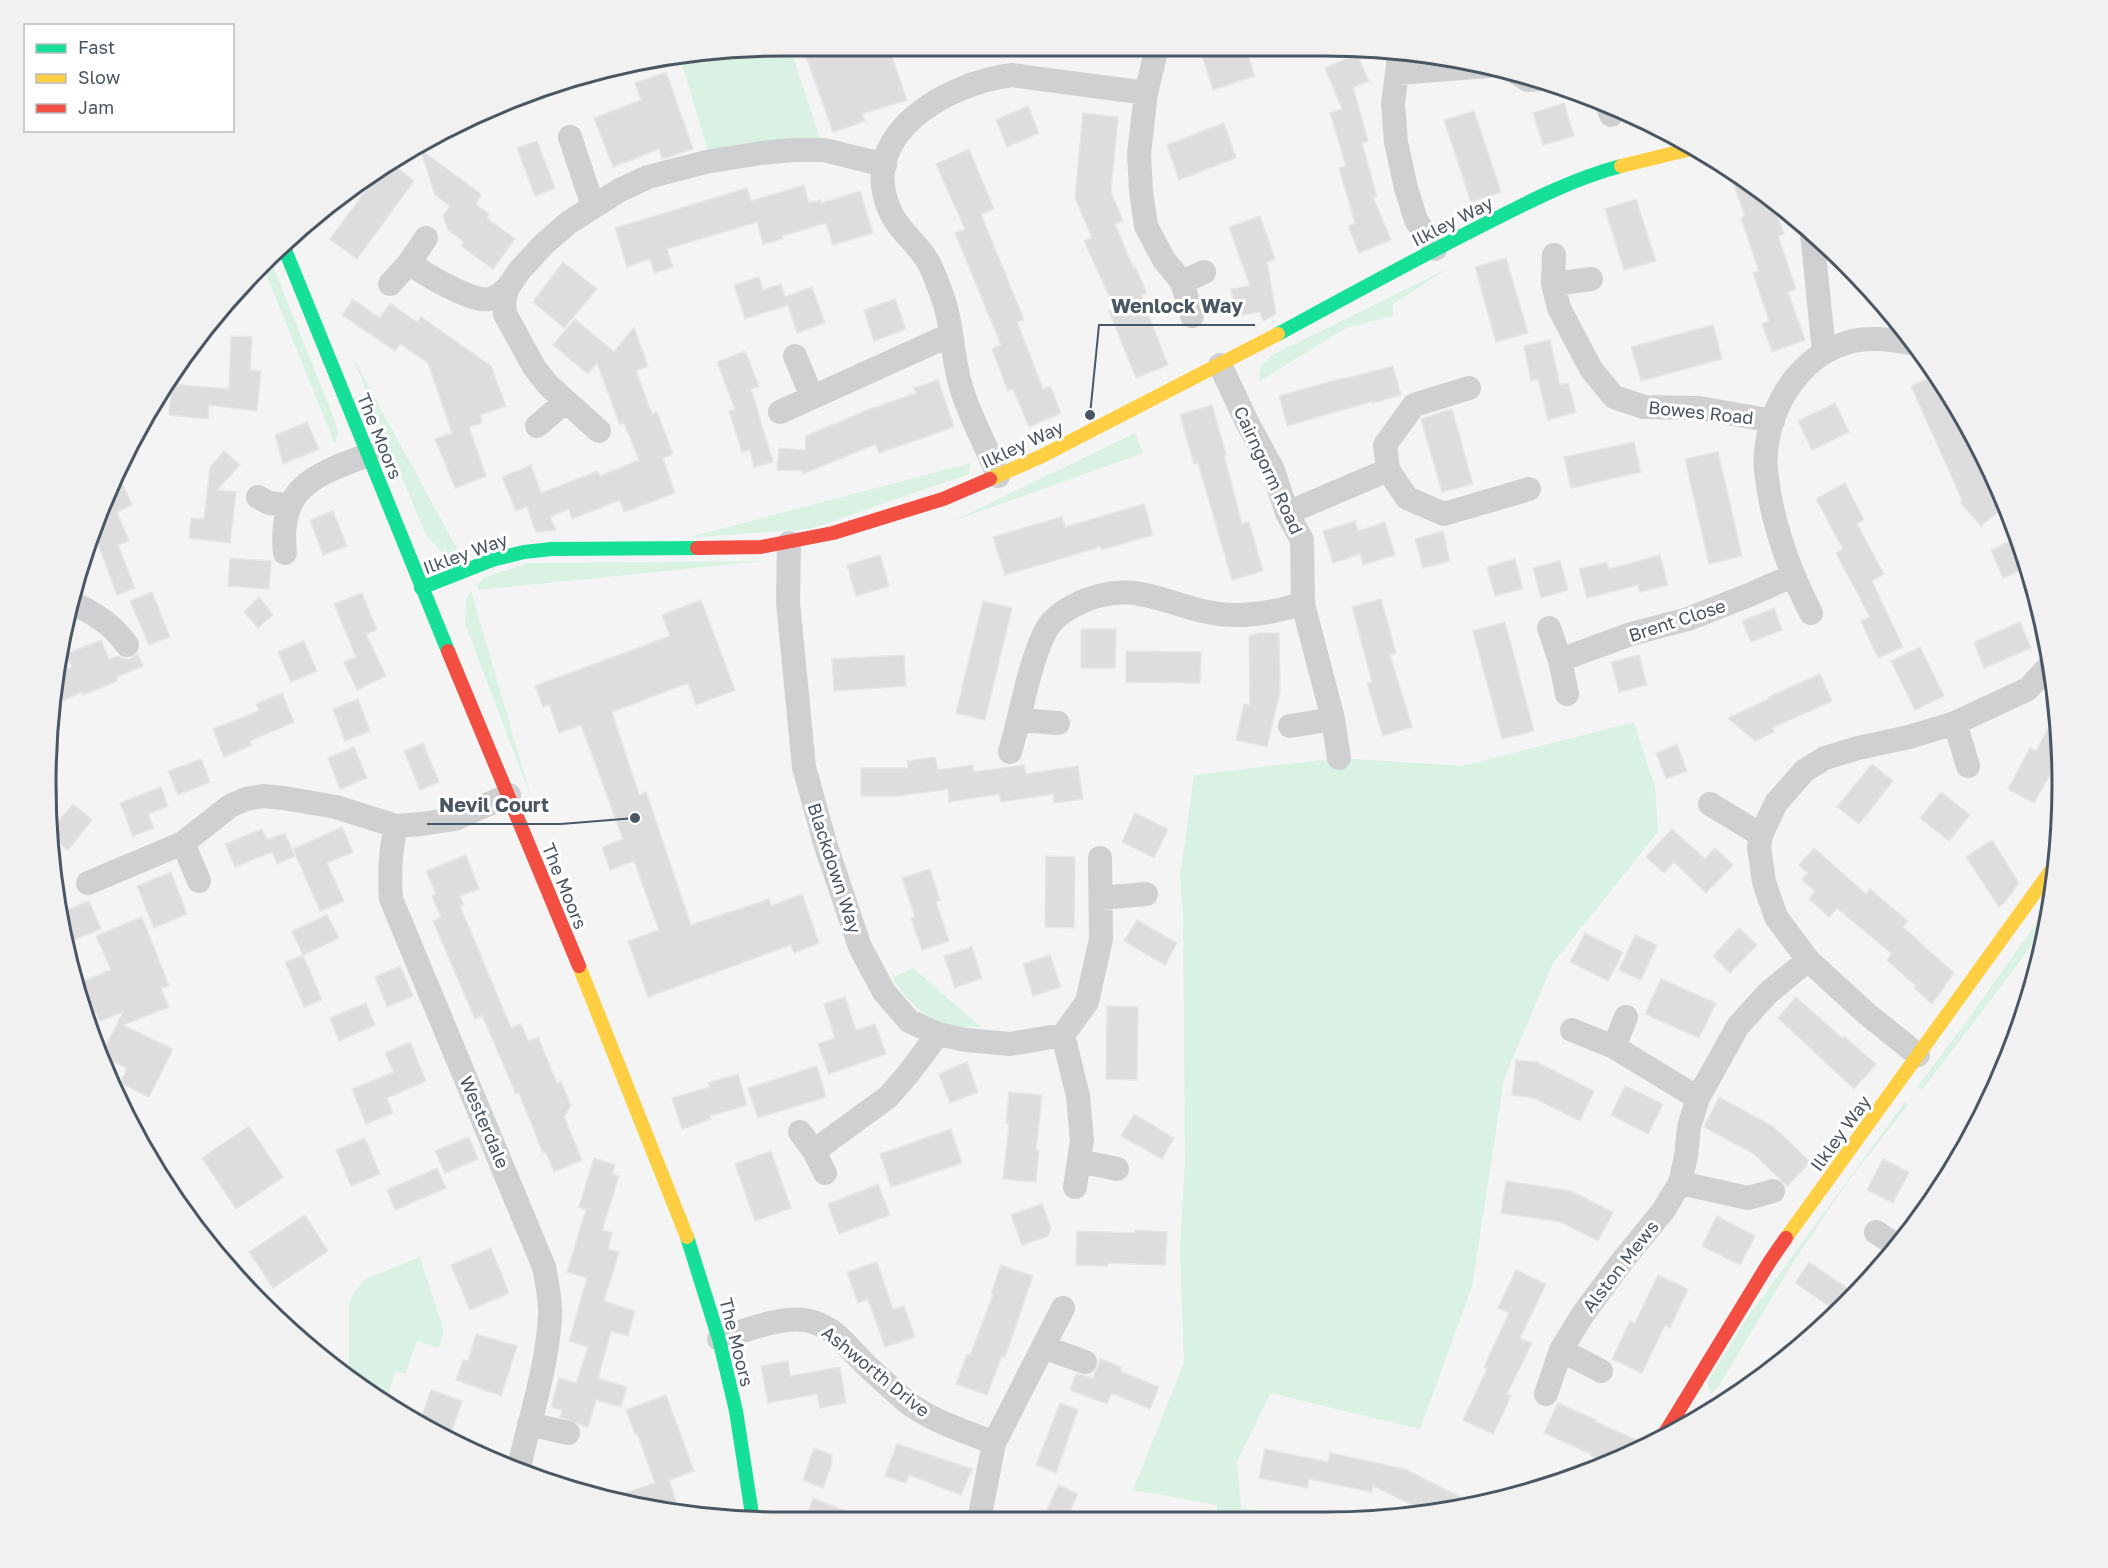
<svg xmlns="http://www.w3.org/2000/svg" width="2108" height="1568" viewBox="0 0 2108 1568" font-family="'Golos Text',sans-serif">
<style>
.green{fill:#d9f2e3}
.building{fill:#ddddde;stroke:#e5e6e7;stroke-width:1.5}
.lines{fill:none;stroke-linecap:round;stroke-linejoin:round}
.street{stroke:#ced0d2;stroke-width:24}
.fast{stroke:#16e098;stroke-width:14}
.slow{stroke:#ffcf43;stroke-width:14}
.jam{stroke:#f24e42;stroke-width:14}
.labels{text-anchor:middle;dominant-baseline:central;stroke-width:6;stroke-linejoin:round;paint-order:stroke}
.street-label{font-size:18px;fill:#4a5661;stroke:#fff}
.rim{fill:none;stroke:#4a5661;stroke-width:3}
.leader{fill:none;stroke:#4a5661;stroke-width:2}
.callout-dot{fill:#4a5661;stroke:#fff;stroke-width:2}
.callout-label{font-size:20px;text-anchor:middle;font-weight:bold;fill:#4a5661;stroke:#fff;stroke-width:6;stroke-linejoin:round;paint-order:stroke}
</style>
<rect width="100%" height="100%" fill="#f4f4f4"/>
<path class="green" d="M789,45L824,150L711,161L681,61L695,57Z
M647,63L438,134L592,70Z
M269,256L335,421L338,433L335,444L261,262Z
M1447,269L1393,304V316L1346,328L1260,381C1257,368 1264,362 1274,354Z
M352,356L460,554L445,556L425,533Z
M1135,433L1143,453L953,521Z
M971,463L969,474L810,529L686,538Z
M764,561L479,590L477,585L483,578L528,563Z
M471,591L532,800L465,624L466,600Z
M1634,722L1655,787L1658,832L1553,963L1504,1079L1472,1287L1420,1429L1270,1393L1237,1462L1241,1507L1284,1518H1216L1217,1505L1133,1490L1184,1363L1180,1248L1185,1162L1183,912L1180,877L1194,775L1339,758L1463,766Z
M2052,901L2046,923L2015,968L1922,1090L1917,1087L1969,1018Z
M913,968L981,1027C937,1029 916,1013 892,978Z
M1905,1102L1908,1105L1846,1184L1794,1261L1720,1384L1711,1394L1707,1383L1747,1318Z
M420,1257L444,1331L439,1348L417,1341L405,1374L395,1371L386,1404L349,1377V1304L356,1290L364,1280Z"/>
<path class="building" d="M802,45H839L843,57L873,45H888L907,100L862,114L865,121L833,132Z
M1199,46H1245L1255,76L1213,90Z
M1357,54L1369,81L1353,87L1368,141L1362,143L1377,196L1373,197L1391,240L1359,253L1348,226L1355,223L1339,168L1346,166L1330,113L1342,109L1325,68Z
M666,72L693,149L662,159L659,149L613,167L594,118L641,100L635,83Z
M1564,103L1574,136L1543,145L1533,113Z
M1028,106L1039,133L1007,147L996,120Z
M1474,111L1501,192L1471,202L1444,120Z
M1083,113L1118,117L1111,192L1123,221L1115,224L1133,267L1135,266L1147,293L1141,295L1168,365L1136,378L1109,311L1115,309L1084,241L1092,238L1075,198Z
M1224,123L1236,158L1179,180L1167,145Z
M537,141L555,188L535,196L517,148Z
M420,149L481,194L476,205L489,214L487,218L515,239L493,269L461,246L464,242L448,230L443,216L450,206L435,195Z
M969,149L994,209L981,214L1024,320L1017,322L1043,389L1050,386L1061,413L1029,427L1013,389L1008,391L992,349L1001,345L955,233L965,229L936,164Z
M391,163L414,181L357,259L330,239L374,179L378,182Z
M1726,165L1734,169L1772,201L1784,234L1778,236L1796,289L1788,292L1805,340L1772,352L1762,324L1769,321L1753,273L1759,271L1741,218L1745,216Z
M804,185L809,203L820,200L821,203L860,191L873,233L833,245L826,223L782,236L783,239L763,244L757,222L667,249L673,267L654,273L650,259L627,267L615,228L747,188L751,201Z
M1636,199L1656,261L1624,270L1605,209Z
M1260,216L1275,259L1267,262L1276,314L1263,321L1260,312L1236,316L1231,289L1250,286L1229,227Z
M1506,258L1528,333L1496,342L1475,267Z
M563,262L597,289L564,328L533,302Z
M759,277L763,290L781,284L785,297L812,287L825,323L797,333L788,305L745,319L734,285Z
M353,299L380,318L390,303L417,322L421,317L491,366L506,406L480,415L482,423L469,427L486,476L455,488L435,439L452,433L428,363L400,344L395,351L342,315Z
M895,299L906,329L874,341L864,310Z
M575,319L614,352L634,327L648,366L636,371L652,414L657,412L673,454L663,458L675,493L624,512L620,500L572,519L569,509L550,517L556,530L536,532L527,507L516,511L502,477L531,465L541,493L598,471L600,476L639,460L624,423L620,425L597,363L588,374L553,345Z
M1713,325L1722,359L1641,381L1631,347Z
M231,336L252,337L250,370L261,371L257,411L209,405L208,419L169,415L172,384L229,389Z
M1550,340L1560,385L1568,383L1576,412L1548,420L1538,379L1531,381L1524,346Z
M745,351L759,386L751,389L773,462L754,467L750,450L742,452L729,411L735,409L717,362Z
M1393,366L1401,395L1373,403V401L1287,426L1279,396L1343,378L1344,379Z
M1936,375L1944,389L1983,474L2002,497L2005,506L1981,526L1960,502L1962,500L1911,386Z
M938,380L954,427L879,453L876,444L803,474V471L777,470L779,448L805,450L806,436L865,411L916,393L914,388Z
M1835,403L1849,432L1812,450L1798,421Z
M1212,405L1226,454L1224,455L1242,524L1249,522L1263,571L1232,580L1198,463L1194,464L1180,415Z
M1452,409L1473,484L1442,492L1421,419Z
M307,422L319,449L283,464L275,435Z
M1634,442L1641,472L1571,488L1564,457Z
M224,451L240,465L217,490L236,492L230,543L189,538L191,518L204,519L210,467Z
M1718,452L1742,556L1709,564L1685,459Z
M117,471L132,505L117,512L129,541L118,545L135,588L117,595L95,536Z
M1845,483L1864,520L1857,524L1884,574L1872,581L1903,647L1878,658L1861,621L1870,617L1836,553L1843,549L1816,499Z
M1144,504L1153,535L1101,550L1100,547L1005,575L993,537L1062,517L1065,527Z
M333,511L347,546L323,555L310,520Z
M1355,521L1358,531L1385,522L1395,555L1363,565L1360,554L1333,563L1323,531Z
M1443,531L1450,561L1423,568L1415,539Z
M2017,538L2028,567L2003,578L1991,550Z
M880,555L889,586L856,596L847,565Z
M1660,555L1668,585L1640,592L1638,585L1587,598L1579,569L1607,562L1609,569Z
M230,558L271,561L269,589L228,586Z
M1515,559L1523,589L1495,596L1487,567Z
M1560,561L1568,590L1541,598L1533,568Z
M152,592L170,637L149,645L130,601Z
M362,593L377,630L366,634L386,676L357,690L344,662L356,657L334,604Z
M259,597L273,615L258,628L244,612Z
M1381,599L1396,653L1390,655L1412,727L1383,736L1367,684L1372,682L1352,607Z
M701,600L735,690L696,705L688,683L612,712L639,795L646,792L691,925L769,899L771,906L802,894L819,943L794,953L791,945L648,997L628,941L659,930L634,861L610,870L602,847L623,839L581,725L559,733L549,704L543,707L535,686L670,636L662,615Z
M983,601L1012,608L985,720L956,713Z
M1774,608L1782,630L1751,642L1742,621Z
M1505,622L1534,731L1502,739L1473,631Z
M2020,622L2031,648L1984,668L1974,642Z
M1081,629H1116L1115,668H1081Z
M1259,633H1279L1280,692L1267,747L1236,740L1244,704L1250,705L1249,636Z
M101,640L109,659L118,656L122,658L130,659L138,654L143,666L116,677L118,681L83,695L82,692L55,704L57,674L72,667L66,654Z
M304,641L317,671L291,682L278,652Z
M1920,647L1944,696L1915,710L1891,661Z
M1126,651L1201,652L1200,683L1126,682Z
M904,655L906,686L834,691L832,659Z
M1639,655L1647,685L1619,692L1611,662Z
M1820,674L1832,701L1772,728L1774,732L1755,741L1728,718L1769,699L1768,697Z
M282,693L294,722L250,741L252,745L224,757L213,729L259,711L256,704Z
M358,699L370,731L345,741L333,709Z
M2057,711L2061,736V755L2034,803L2008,789L2030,748L2036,751Z
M423,743L439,782L420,790L404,751Z
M1677,744L1687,771L1666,779L1656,753Z
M354,747L367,778L340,789L328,758Z
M935,757L938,770L973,765L974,772L1024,765L1026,774L1078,766L1083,799L1054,803L1053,794L1001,802L999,794L949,802L948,789L899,796H861V768H908L907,761Z
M201,759L210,782L178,795L168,771Z
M1872,764L1893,781L1859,824L1837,807Z
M161,787L168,806L148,814L154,828L133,836L120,803Z
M1941,792L1970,815L1949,841L1920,818Z
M73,804L92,820L68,850L48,834Z
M1135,813L1168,829L1154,858L1122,842Z
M342,827L353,852L327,863L344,901L320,911L293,849Z
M262,829L267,840L285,833L295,856L277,864L272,852L235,867L225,844Z
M1672,829L1705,859L1715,848L1733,865L1706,893L1674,862L1664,873L1646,857Z
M1992,840L2019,883L2004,903L1999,907L1966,857Z
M1814,848L1866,894L1870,889L1908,921L1903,927L1954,973L1932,1004L1914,988L1916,986L1887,960L1892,954L1837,908L1829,917L1809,899L1815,891L1802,880L1808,873L1799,865Z
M466,855L479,889L460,896L464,905L460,906L511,1028L521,1024L528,1041L538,1037L557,1083L561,1081L571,1106L564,1117L582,1160L554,1172L546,1152L543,1153L519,1093L516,1094L482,1015L475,1019L433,921L441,917L432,896L436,894L426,871Z
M1046,856L1075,857L1074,928L1045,927Z
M930,869L940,900L936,902L949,941L922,950L911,918L915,917L902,878Z
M171,872L187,914L154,928L137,886Z
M89,901L101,929L68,942L62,912Z
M327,915L339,938L303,955L292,931Z
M142,917L169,986L161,988L169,1007L123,1025L173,1049L149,1097L120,1083L127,1068L101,1056L123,1012L100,1021L96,1013L89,1009L78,983L111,970L96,936Z
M1137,920L1177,943L1165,965L1124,941Z
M1739,928L1757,945L1730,973L1713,956Z
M1585,933L1623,952L1608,981L1570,962Z
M1635,935L1657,945L1641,980L1619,970Z
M972,947L982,978L955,988L944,956Z
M303,955L322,1000L304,1007L285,962Z
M1050,955L1061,987L1033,996L1023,964Z
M400,966L413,996L387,1007L375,977Z
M1661,979L1716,1003L1699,1038L1645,1014Z
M845,997L856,1030L875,1024L886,1054L829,1074L818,1044L835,1038L824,1004Z
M1796,997L1842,1038L1844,1036L1876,1064L1854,1089L1778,1018Z
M366,1003L375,1025L339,1041L330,1018Z
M1107,1006L1138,1007L1137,1080L1106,1079Z
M410,1042L426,1081L387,1098L393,1113L366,1124L352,1089L394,1072L385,1053Z
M1516,1060L1537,1062L1594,1091L1580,1121L1534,1098L1512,1095Z
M967,1062L978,1092L950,1103L939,1074Z
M817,1066L826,1097L758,1118L748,1088Z
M738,1074L747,1105L710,1116L711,1119L682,1129L672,1098L710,1087L708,1083Z
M1625,1086L1663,1104L1648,1134L1611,1115Z
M1009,1092L1042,1095L1036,1150L1039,1151L1036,1182L1003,1179L1009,1124L1006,1123Z
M1719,1097L1774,1127L1810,1162L1787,1186L1754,1154L1704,1127Z
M1134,1114L1174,1138L1162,1159L1121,1136Z
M249,1126L283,1177L236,1209L202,1158Z
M951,1129L962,1163L891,1187L880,1154Z
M469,1137L478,1159L445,1173L435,1151Z
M365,1138L380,1174L351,1186L336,1150Z
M771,1151L791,1208L755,1221L735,1164Z
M594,1158L615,1165L612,1174L619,1176L602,1230L612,1233L608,1249L619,1252L604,1301L635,1311L628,1336L611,1331L598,1378L627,1387L621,1407L596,1400L588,1427L560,1417L562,1410L551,1407L559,1378L576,1383L588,1347L569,1341L587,1278L567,1272L586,1210L579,1207Z
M1883,1159L1909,1172L1893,1203L1867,1190Z
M437,1168L446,1188L395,1210L387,1190Z
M1506,1181L1571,1191L1613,1212L1598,1241L1561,1222L1501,1213Z
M878,1184L890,1215L839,1234L828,1204Z
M1042,1204L1051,1228L1048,1236L1022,1245L1011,1215Z
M305,1215L328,1251L273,1288L249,1252Z
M1717,1216L1755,1236L1740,1265L1702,1246Z
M1135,1230L1167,1232L1165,1265L1108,1263V1266L1076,1265L1077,1231L1135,1233Z
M491,1248L509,1293L470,1310L451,1265Z
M877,1262L893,1309L904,1306L915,1337L885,1347L868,1299L858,1303L847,1272Z
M1809,1262L1850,1290L1836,1311L1795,1283Z
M1001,1265L1033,1276L1005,1357L1002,1356L987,1395L956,1384L967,1354L970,1355L993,1295L991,1294Z
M1516,1270L1546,1284L1520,1338L1532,1343L1507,1394L1511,1396L1493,1434L1463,1420L1487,1369L1484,1367L1509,1313L1498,1308Z
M1658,1275L1688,1289L1670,1328L1665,1325L1642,1373L1612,1359L1630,1321L1635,1323Z
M476,1334L517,1346L501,1396L456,1380L463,1360L468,1361Z
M1100,1359L1122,1367L1120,1371L1159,1387L1150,1409L1111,1393L1107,1404L1070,1390L1076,1374L1093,1378Z
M788,1361L790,1376L840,1367L846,1403L820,1408L817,1394L768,1403L761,1366Z
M431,1390L462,1401L451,1433L420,1422Z
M666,1395L694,1471L669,1480L679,1510L613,1497L655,1483L637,1433L635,1434L626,1410Z
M1060,1403L1078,1410L1056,1473L1036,1465Z
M1558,1403L1596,1420V1422L1646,1444L1611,1464L1590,1455L1591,1454L1544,1433Z
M897,1444L972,1469L961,1495L909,1475L906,1483L885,1476Z
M814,1448L832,1455V1463L823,1488L803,1480Z
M1265,1449L1328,1462L1330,1453L1405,1469L1472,1503L1432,1514L1373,1486L1372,1492L1309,1479L1307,1488L1259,1478Z
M1058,1485L1078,1494L1066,1519H1043Z
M813,1498L867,1520L805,1521Z"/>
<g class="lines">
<path class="street" d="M1157,48L1146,93L1139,154L1141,191L1146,226L1164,260L1182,282L1192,316
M1400,51L1393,103L1396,142L1406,188L1416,220L1435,249
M1510,69L1528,80L1541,79
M1397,73L1488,66
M1606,101L1611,115
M570,137L593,206
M1812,233L1824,352
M426,238L409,263C423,273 472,303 489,299C497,298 503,292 508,287
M1554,255L1553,284L1559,308L1591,369L1614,397L1644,407L1699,408L1773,421
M1182,282L1204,272
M390,284L409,263
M1553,284L1591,279
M795,356L812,397
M1220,365L1248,424L1273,470L1287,513L1302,540L1303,604L1333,719L1339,758
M1469,388L1414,405L1385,445L1388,470L1407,498L1444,514L1529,489
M780,412L950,335
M537,426L565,402
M599,431L548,385L534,367L505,314L504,301L508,287L520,270L544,244L568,223L620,190L648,177L706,162L761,153L792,150H824L885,165
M998,476C987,446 970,418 961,387C952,358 953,326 943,298C938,285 934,271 927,260C917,243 900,232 891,213C854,135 947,83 1012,75L1146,93
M258,497L269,503L288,505
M1287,513L1388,470
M789,543L788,602L804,767L825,843L860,947L884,992L909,1021L938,1034L966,1040L1010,1044L1063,1035
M285,553C278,487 314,475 368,455
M72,602C97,616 110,622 127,645
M1811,613C1788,568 1771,521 1766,470C1762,415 1797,354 1853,341C1875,336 1896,341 1917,344
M1549,628L1560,660L1567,694
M1560,660L1631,634L1688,619L1749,595L1792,576
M1020,720L1058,723
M1955,723L1968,766
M1290,726L1333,719
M1010,752C1021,715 1028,668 1044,634C1049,622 1062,612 1073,606C1137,572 1170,612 1231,615C1256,616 1280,610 1303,604
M1710,804L1761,835
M396,826C390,851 389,873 391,899L544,1267C547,1283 551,1300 550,1317C547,1367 531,1415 520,1463
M183,843L199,881
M88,883L183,843L230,806L246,799L263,796L284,798L336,807L396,826L421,824L455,819L509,795
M1101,898L1146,894
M85,1024L86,1023
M1572,1030L1614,1047L1698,1098
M1614,1047L1626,1017
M1918,1055L1867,1014L1808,960L1776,917L1764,882L1759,847L1761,835L1776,803L1804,771L1825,758L1858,748L1909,737L1955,723L2028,689L2050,665
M800,1132L814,1151L825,1173
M814,1151L888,1097L908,1074L938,1034
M1079,1161L1117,1169
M1680,1183L1748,1198L1773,1191
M1075,1187L1082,1140L1078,1096L1063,1035L1087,1002L1101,939L1100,858
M1876,1232L1897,1246
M719,1339C745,1331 786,1313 813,1322C837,1329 849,1349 866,1365C879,1377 893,1390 907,1402C933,1422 965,1431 994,1443
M1043,1347L1085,1362
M1561,1350L1601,1371
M1546,1394L1561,1350L1583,1314L1623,1260L1663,1211L1680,1183L1686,1156L1689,1127L1698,1098L1738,1026L1768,993L1808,960
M529,1424L568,1433
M979,1520L994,1443L1063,1308"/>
<path class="fast" d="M283,245L448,651
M1278,334C1348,296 1417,258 1487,223C1530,201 1575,178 1621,166
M421,588L492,560L524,552L552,549L697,548
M687,1237L719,1339L736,1411L753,1521"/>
<path class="slow" d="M1621,166L1695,148
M990,479L1042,456L1278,334
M579,966L687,1237
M1786,1238L2057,862"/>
<path class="jam" d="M697,548L761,547L833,533L943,499L990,479
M448,651L579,966
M1665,1433L1770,1261L1786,1238"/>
</g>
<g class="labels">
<g class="street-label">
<text transform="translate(1452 221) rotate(-27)">Ilkley Way</text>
<text transform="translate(1701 412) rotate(6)">Bowes Road</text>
<text transform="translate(380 436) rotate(68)">The Moors</text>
<text transform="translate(1022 444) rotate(-25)">Ilkley Way</text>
<text transform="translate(1269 470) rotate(65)">Cairngorm Road</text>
<text transform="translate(465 553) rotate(-20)">Ilkley Way</text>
<text transform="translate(1677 620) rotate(-18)">Brent Close</text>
<text transform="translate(835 868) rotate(72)">Blackdown Way</text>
<text transform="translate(565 886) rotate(68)">The Moors</text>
<text transform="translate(485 1122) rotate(67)">Westerdale</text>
<text transform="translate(1840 1133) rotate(-54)">Ilkley Way</text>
<text transform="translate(1620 1266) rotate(-52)">Alston Mews</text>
<text transform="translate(737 1342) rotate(76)">The Moors</text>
<text transform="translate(876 1371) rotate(39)">Ashworth Drive</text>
</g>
</g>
<path d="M0 0H2108V1568H0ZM784 56H1324A728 728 0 0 1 2052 784V784A728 728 0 0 1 1324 1512H784A728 728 0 0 1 56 784V784A728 728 0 0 1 784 56Z" fill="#f1f1f2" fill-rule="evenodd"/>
<path class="rim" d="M784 56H1324A728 728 0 0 1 2052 784V784A728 728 0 0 1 1324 1512H784A728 728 0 0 1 56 784V784A728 728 0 0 1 784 56Z"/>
<path class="leader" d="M1090 415L1099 325H1255M635 818L561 824H427"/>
<g class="callout-dot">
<circle cx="1090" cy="415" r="6"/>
<circle cx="635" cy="818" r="6"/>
</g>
<g class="callout-label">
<text x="1177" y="313">Wenlock Way</text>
<text x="494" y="812">Nevil Court</text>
</g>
<rect x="24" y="24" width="210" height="108" fill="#ffffff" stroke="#b7bbc0" stroke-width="1.5"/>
<rect x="36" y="44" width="30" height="9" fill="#16e098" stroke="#b7bbc0" stroke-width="1.5"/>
<text x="78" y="54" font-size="18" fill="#4a5661">Fast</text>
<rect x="36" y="74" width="30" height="9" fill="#ffcf43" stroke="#b7bbc0" stroke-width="1.5"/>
<text x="78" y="84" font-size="18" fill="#4a5661">Slow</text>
<rect x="36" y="104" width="30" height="9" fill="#f24e42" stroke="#b7bbc0" stroke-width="1.5"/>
<text x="78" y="114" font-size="18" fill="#4a5661">Jam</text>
</svg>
